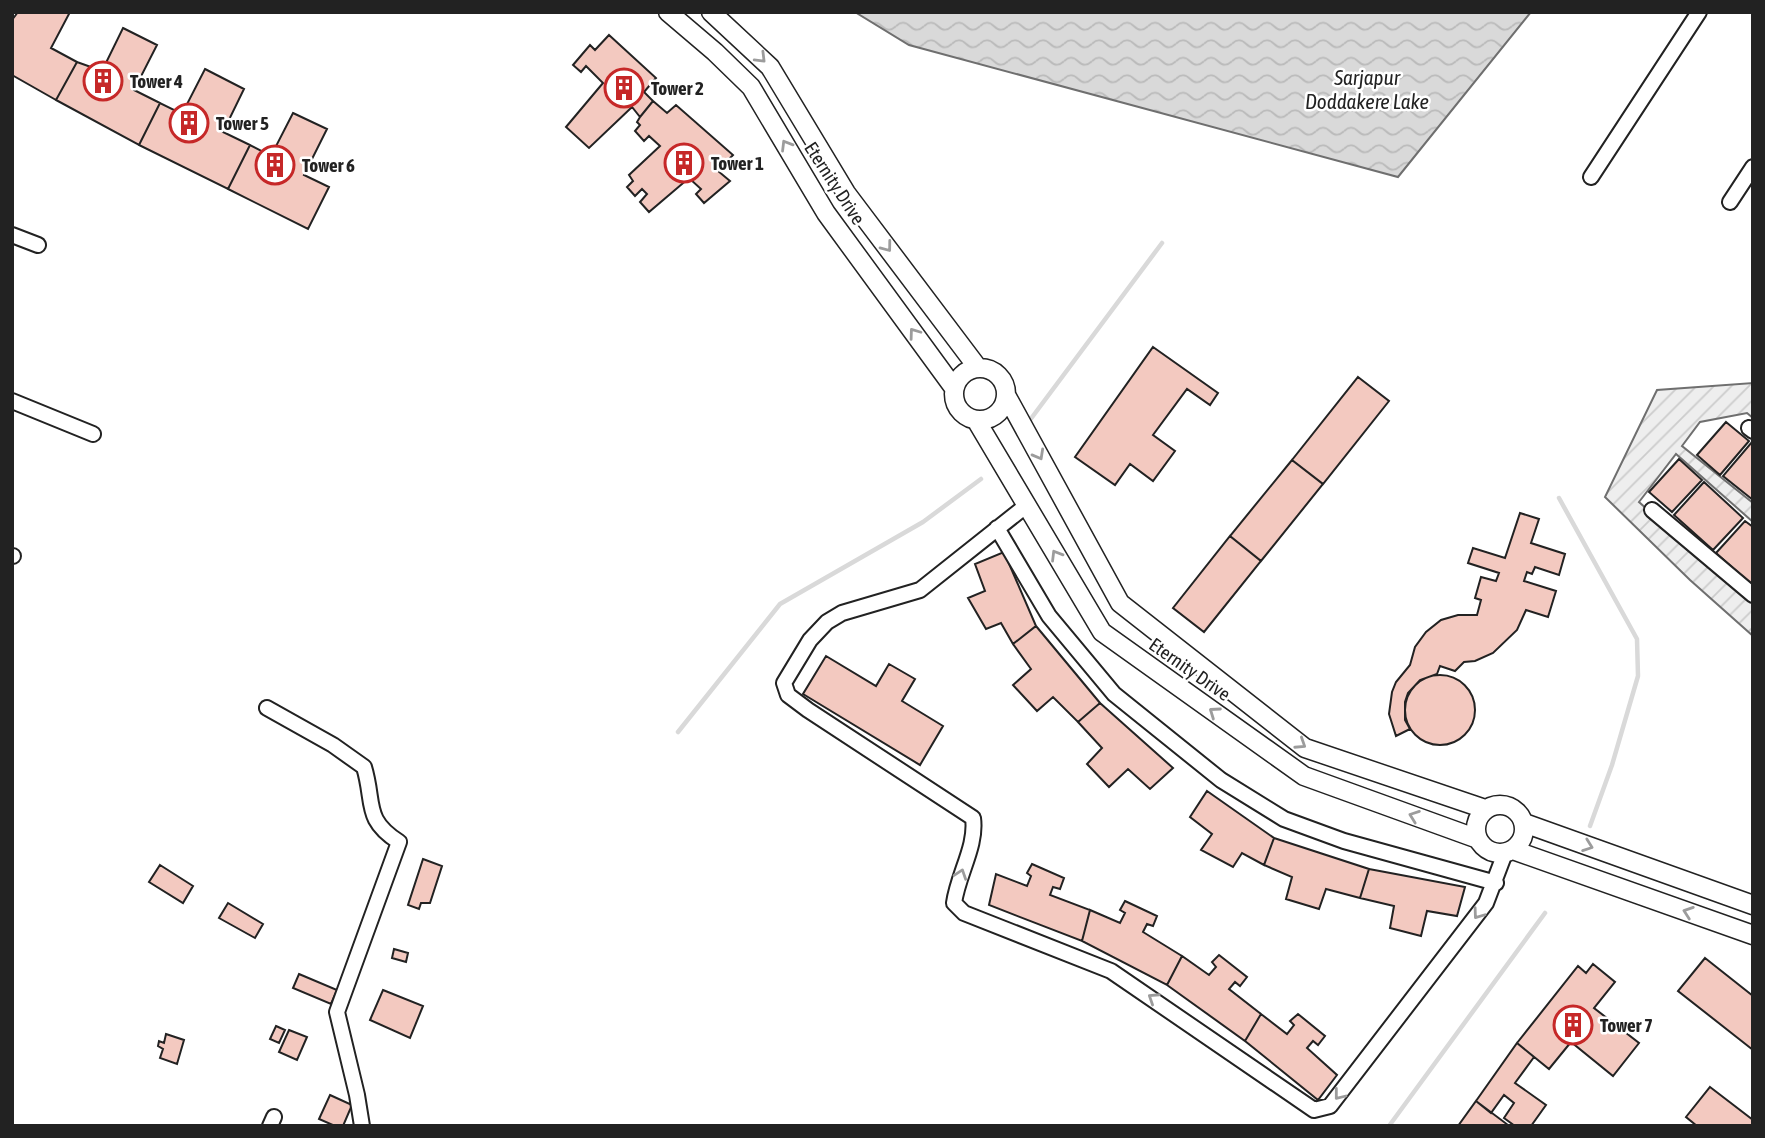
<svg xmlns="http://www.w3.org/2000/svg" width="1765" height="1138" viewBox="0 0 1765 1138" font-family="'Asap Condensed',sans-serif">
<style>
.garden{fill:url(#garden-furrows);stroke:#6f6f6f;stroke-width:2}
.water{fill:url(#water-waves);stroke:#6f6f6f;stroke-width:2}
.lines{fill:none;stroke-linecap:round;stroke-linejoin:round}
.stream{stroke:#d9d9d9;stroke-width:4.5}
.building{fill:#f3c9c0;stroke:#222;stroke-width:2}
.minor-casing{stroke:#222;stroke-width:18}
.tertiary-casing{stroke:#222;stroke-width:21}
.minor{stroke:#fff;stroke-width:14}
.tertiary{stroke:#fff;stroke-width:18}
.oneway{stroke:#9c9c9c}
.labels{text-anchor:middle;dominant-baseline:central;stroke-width:5;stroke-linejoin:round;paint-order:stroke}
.poi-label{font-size:19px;font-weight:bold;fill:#222;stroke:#fff;text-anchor:start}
.street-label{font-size:19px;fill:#222;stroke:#fff}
.water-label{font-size:21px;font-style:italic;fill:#222;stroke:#fff}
</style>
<defs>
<pattern id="garden-furrows" width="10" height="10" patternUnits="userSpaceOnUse" patternTransform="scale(1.75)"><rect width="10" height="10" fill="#eee"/><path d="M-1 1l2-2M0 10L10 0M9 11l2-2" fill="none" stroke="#ccc"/></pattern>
<pattern id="water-waves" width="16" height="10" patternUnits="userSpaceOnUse" patternTransform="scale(1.75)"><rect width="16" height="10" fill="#d9d9d9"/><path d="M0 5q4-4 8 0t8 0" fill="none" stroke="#bababa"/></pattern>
</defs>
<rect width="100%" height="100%" fill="#fff"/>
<path class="garden" d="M1753,383V418L1747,413L1700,422L1682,446L1753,503V522L1676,454L1639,502L1753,603V636L1690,580L1605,497L1657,390Z"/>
<path class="water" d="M855,12H1531L1398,177L909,45Z"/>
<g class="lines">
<path class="stream" d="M1030,420L1162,243
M1559,498L1637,639L1638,676L1612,765L1590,826
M678,732L780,604L923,522L981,479
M1389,1126L1545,913"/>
</g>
<path class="building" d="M18,12H70L51,48L77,62L56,100L12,75V20Z
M123,28L157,45L134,90L160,103L139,145L56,100L77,62L102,71Z
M609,35L656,78L644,92L653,101L640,117L632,107L589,148L566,127L603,83L586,66L581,72L573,65L590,45L595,50Z
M205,69L244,89L223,132L250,145L228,189L139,145L160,103L182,114Z
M653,101L667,113L676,105L733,155L718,171L730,181L704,203L696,194L701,189L689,178L649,212L640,202L647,194L642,189L635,196L627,187L633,181L629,175L660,146L649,136L644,141L635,131L640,125L637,122L640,117Z
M293,113L327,129L304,175L329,187L308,229L228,189L250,145L271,156Z
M1153,347L1218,393L1210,405L1187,389L1153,435L1175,451L1153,481L1130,464L1115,485L1075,457Z
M1358,377L1389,401L1323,484L1292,460Z
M1726,422L1749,441L1720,475L1697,455Z
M1752,442L1753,443V500L1723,476Z
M1679,459L1702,480L1672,512L1649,492Z
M1292,460L1323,484L1261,561L1230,536Z
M1704,482L1743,518L1713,550L1674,515Z
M1520,513L1539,519L1531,543L1565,554L1559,575L1535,567L1532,574L1527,572L1524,581L1556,591L1548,617L1526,610L1517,630L1493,653L1475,661L1464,662L1455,671L1440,666L1437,674L1420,680L1408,693L1405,702V720L1410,729L1396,736L1389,714L1392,692L1396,682L1410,665L1415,647L1426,632L1441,620L1458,615H1477L1481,600L1475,598L1481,577L1496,581L1499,573L1468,563L1473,548L1505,558Z
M1745,521L1753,527V586L1716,553Z
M1230,536L1261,561L1204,632L1173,608Z
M1004,552L1036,626L1013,644L1001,623L986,629L968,598L985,591L975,564Z
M1036,626L1100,703L1078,722L1053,697L1037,711L1013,685L1031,669L1013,644Z
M826,656L876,686L889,664L915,679L902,701L943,726L920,765L803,694Z
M1405 710a35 35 0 1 1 70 0a35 35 0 1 1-70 0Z
M1100,703L1173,768L1150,789L1128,769L1109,787L1087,764L1102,748L1078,722Z
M1207,791L1274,838L1264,865L1242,853L1233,867L1201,850L1212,834L1190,817Z
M1274,838L1369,869L1360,898L1326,889L1319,909L1286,899L1292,877L1264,865Z
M423,859L442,866L430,903H421L419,909L408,905Z
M1032,864L1064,878L1060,889L1053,887L1050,895L1090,910L1082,941L989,905L996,874L1027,886L1031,876L1027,873Z
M160,865L193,886L183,903L149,882Z
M1369,869L1465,887L1457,916L1427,911L1421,936L1390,928L1394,906L1360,898Z
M1125,901L1157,916L1153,926L1147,924L1143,932L1182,956L1167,985L1082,941L1090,910L1120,923L1125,913L1120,910Z
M228,903L263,924L255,938L219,918Z
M394,949L408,953L406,962L392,958Z
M1219,955L1247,977L1240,986L1235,982L1229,989L1261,1014L1245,1041L1167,985L1182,956L1209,975L1216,967L1212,962Z
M1705,958L1753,996V1050L1678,991Z
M1593,964L1615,982L1594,1008L1639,1043L1613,1076L1571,1042L1549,1069L1517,1043L1578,966L1586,973Z
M299,974L337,990L331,1004L293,988Z
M383,990L423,1006L410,1038L370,1020Z
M1261,1014L1287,1034L1294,1025L1290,1021L1298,1014L1325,1036L1318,1045L1313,1041L1307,1048L1337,1075L1318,1100L1245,1041Z
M276,1026L285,1030L279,1043L270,1039Z
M289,1030L307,1037L297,1060L279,1052Z
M166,1034L184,1040L177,1064L160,1058L163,1049L158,1046L159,1041L164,1043Z
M1517,1043L1534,1057L1515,1083L1546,1105L1531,1126H1515L1504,1118L1514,1103L1504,1095L1491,1113L1476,1101Z
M1710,1087L1753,1120V1126H1697L1686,1117Z
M330,1095L352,1105L343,1126H335L319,1119Z
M1476,1101L1508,1125L1507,1126H1458Z"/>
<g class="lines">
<defs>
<path id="minor" d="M1591,177L1699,12
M1730,202L1753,167
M12,235L38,245
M12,401L93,434
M1749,428L1753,431
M1027,505L920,590L842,613L827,622L810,640L784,683L788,695L808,710L973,818C977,846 958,874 954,903L964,913L1111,971L1314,1110L1330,1106L1486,903L1505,853
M1652,510L1753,595
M997,528L1049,616L1114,694L1221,780L1284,819L1344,841L1496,883
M12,556H13
M267,708L333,745L364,767C375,803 363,819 399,842L337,1012L357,1095L362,1126
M270,1126L274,1117"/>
<path id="tertiary" d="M668,12L715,52L751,87L826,213L954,388
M711,12L770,67L846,193L978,368
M954 394a26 26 0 1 1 52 0a26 26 0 1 1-52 0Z
M1006,395L1120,603L1305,748L1485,809
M976,420L1102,632L1304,776L1478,839
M1476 829a24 24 0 1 1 48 0a24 24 0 1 1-48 0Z
M1524,823L1753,905
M1513,850L1753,935"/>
</defs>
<use href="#minor" class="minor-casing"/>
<use href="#tertiary" class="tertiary-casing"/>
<use href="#minor" class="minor"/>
<use href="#tertiary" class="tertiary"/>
</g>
<defs><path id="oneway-chevron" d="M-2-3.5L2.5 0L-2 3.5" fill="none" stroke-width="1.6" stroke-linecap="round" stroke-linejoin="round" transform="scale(1.75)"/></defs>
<g class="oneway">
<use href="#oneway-chevron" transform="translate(761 58) rotate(45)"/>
<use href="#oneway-chevron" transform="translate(786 145) rotate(-121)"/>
<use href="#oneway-chevron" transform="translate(887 247) rotate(53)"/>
<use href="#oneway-chevron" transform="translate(914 333) rotate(-126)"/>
<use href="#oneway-chevron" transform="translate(1039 455) rotate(61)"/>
<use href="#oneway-chevron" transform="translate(1056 555) rotate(-121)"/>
<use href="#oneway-chevron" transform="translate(1214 712) rotate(-145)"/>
<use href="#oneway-chevron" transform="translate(1301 744) rotate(33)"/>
<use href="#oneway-chevron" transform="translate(1414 816) rotate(-160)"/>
<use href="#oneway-chevron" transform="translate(1588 846) rotate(20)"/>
<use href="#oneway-chevron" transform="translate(961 874) rotate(-71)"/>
<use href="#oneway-chevron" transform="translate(1688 912) rotate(-161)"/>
<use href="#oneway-chevron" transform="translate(1478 914) rotate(126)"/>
<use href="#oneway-chevron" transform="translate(1153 998) rotate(-147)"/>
<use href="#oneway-chevron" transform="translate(1339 1095) rotate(128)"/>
</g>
<defs>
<symbol id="building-ring" viewBox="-11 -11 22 22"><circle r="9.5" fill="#fff" stroke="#c62828" stroke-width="1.5"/><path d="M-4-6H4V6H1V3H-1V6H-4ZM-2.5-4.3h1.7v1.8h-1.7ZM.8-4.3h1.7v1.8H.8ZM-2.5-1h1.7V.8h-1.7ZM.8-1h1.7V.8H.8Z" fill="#c62828"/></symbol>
</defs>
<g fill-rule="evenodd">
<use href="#building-ring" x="81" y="59" width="44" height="44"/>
<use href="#building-ring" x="602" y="66" width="44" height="44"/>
<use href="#building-ring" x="167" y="101" width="44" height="44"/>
<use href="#building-ring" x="662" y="141" width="44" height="44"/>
<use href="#building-ring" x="253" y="143" width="44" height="44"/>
<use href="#building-ring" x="1551" y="1003" width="44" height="44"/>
</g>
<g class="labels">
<g class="poi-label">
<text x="130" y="81">Tower 4</text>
<text x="651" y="88">Tower 2</text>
<text x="216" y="123">Tower 5</text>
<text x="711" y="163">Tower 1</text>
<text x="302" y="165">Tower 6</text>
<text x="1600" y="1025">Tower 7</text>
</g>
<g class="street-label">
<text transform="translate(835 183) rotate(57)">Eternity Drive</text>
<text transform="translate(1190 669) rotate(35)">Eternity Drive</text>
</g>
<g class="water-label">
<text x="1367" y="77">Sarjapur<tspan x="1367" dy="24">Doddakere Lake</tspan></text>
</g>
</g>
<rect width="1765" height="1138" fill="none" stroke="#222222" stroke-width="28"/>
</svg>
